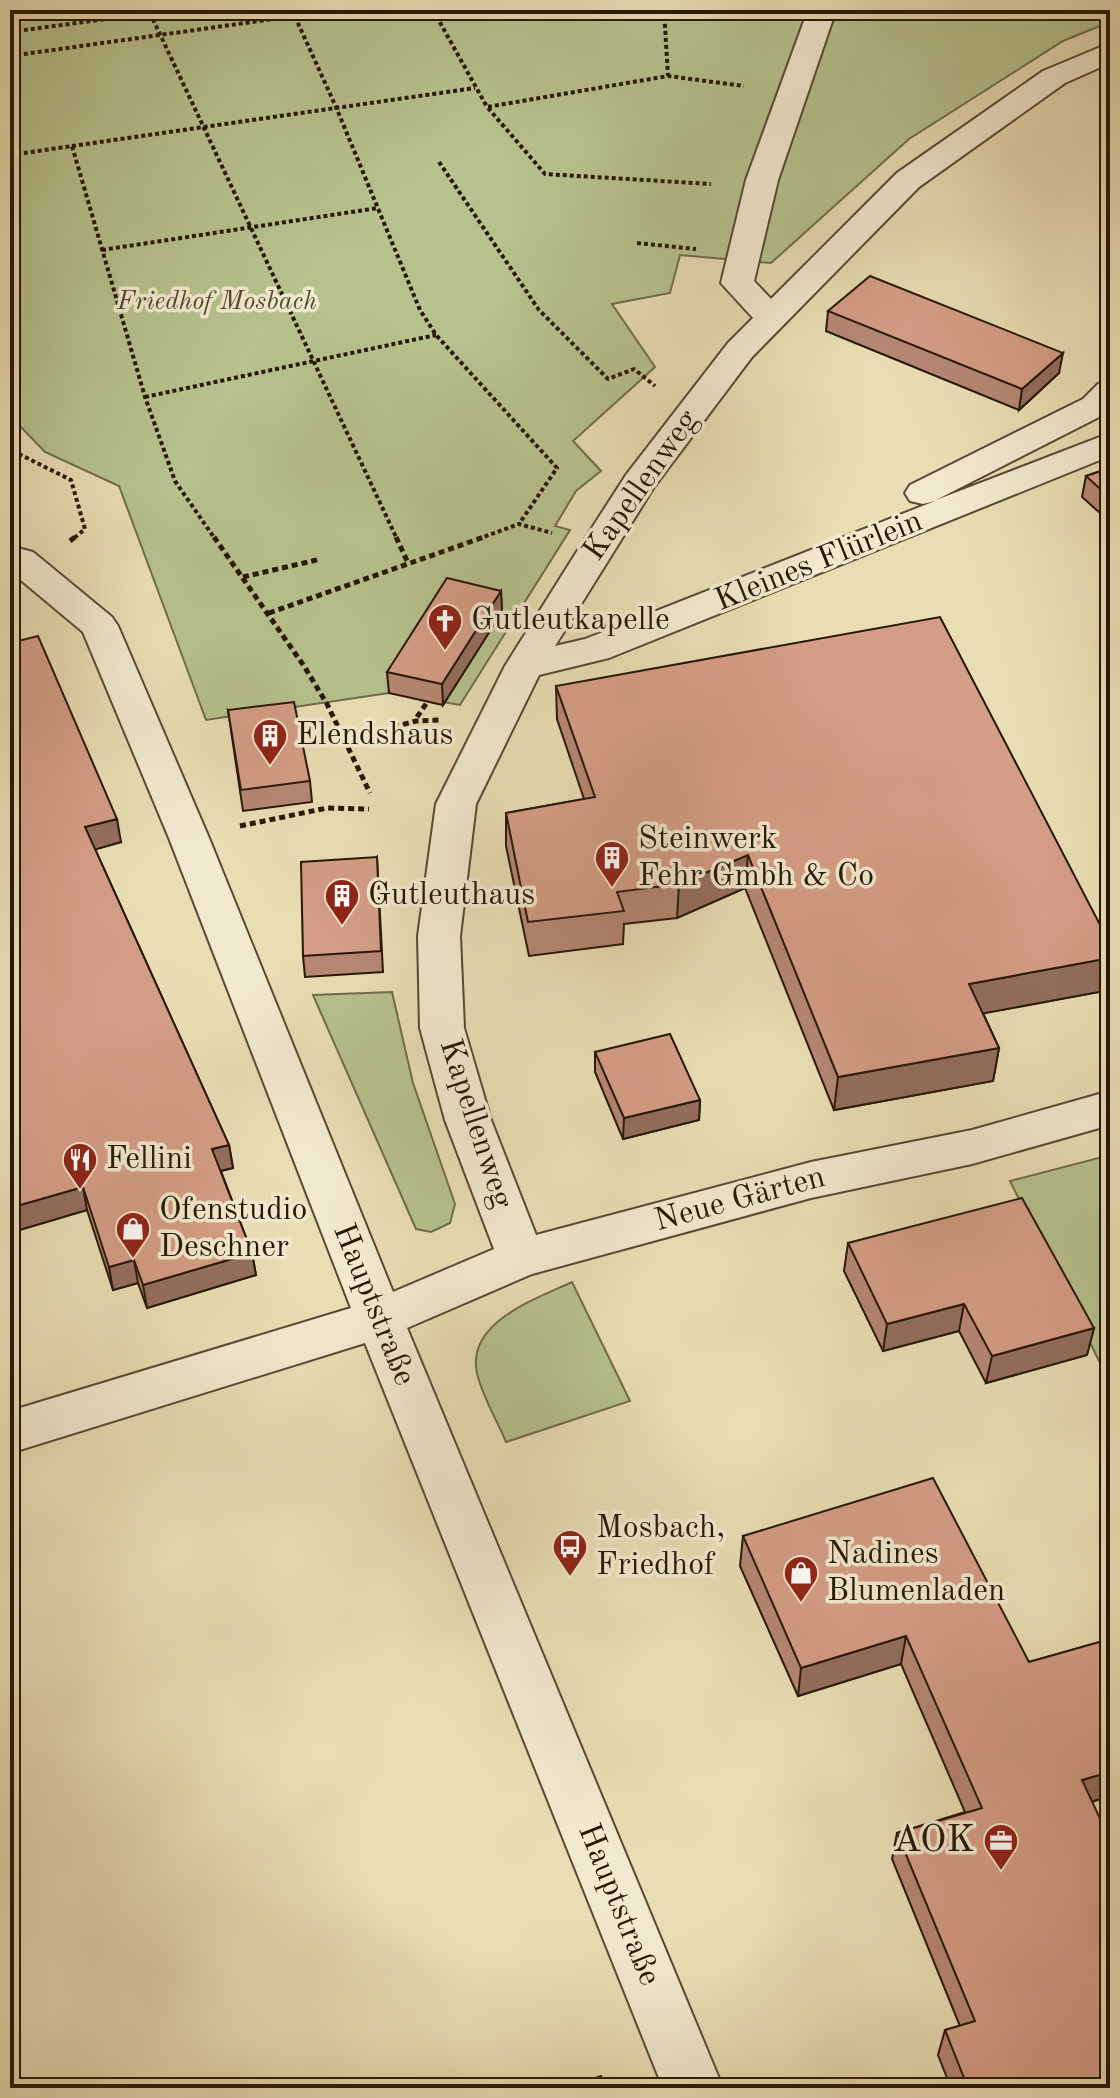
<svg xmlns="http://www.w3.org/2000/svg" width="1120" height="2098" viewBox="0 0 1120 2098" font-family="'Old Standard TT',serif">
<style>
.green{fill:#b6c18d;stroke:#6e6c4b;stroke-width:2}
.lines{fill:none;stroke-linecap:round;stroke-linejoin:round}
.minor-casing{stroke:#584834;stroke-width:4}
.path-far1{stroke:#271709;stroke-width:4;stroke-dasharray:4 3;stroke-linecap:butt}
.path{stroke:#271709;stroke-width:5;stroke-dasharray:6 4;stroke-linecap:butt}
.minor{fill:#f1e9ce;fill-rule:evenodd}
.wall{fill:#b68773;stroke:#271709;stroke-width:2}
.shaded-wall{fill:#946e5e;stroke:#271709;stroke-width:2}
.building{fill:#d49d86;stroke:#271709;stroke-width:2}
.labels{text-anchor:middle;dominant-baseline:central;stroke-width:7;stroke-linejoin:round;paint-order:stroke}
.far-park-label{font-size:26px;font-style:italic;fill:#524a31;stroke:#f1e9ce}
.street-label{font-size:32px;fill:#271709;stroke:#f1e9ce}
.poi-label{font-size:32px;fill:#271709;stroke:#f1e9ce;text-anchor:start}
.near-poi-label{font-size:38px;fill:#271709;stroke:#f1e9ce;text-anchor:end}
</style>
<rect width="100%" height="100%" fill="#e9ddb4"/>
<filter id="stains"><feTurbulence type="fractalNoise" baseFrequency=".0025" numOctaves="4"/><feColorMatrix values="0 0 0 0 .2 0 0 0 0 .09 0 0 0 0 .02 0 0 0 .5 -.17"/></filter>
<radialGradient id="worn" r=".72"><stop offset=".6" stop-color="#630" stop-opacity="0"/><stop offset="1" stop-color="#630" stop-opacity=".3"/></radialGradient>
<path class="green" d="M10,10H1110V22L1063,41L909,139L771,263L680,255L670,293L612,304L655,367L573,441L601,471L576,491L555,526L570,530L460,705L389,693L206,720L119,486L45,452L16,422L10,392Z
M392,992L413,1083L455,1204L450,1223L431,1232L416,1229L313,995Z
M1110,1155V1383L1010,1181Z
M572,1282L630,1401L506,1442C497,1420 482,1396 477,1373C466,1322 536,1299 572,1282Z"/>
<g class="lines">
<defs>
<path id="minor" d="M808,10H836L778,180L754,281L771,299L897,173L1043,71L1110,43V63L1065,83L919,187L752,357L654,487L555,646L585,639L935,501L923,504L910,501L905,493L910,485L1083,399L1098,384L1110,381V411L1107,413L936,500L1110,433V456L609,658L539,675L476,804L460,936L464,1028L491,1120L536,1235L811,1162L972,1130L1110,1091V1125L972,1164L811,1198L532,1274L407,1328L723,2088H663L365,1343L10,1453V1411L351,1308L169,838L83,632L10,571V546L33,552L112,617L118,626L209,838L393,1292L494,1249L445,1120L420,1028L418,936L436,804L505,666L581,545L626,475L728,343L753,318L721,283L746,180Z"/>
</defs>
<use href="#minor" class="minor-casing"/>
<path class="path-far1" d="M11,10L18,31
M171,10L150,13L397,539
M292,10L336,107L420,310L436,335L557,468L519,524
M433,10L487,107L668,76L744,86
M664,10L668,76
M10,32L150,13
M10,56L295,16
M488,108L545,174L711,184
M72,146L475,88
M10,155L72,146L145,397L175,481L215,539
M439,162L539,310L608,379L634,369L655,386
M637,243L696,249
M102,250L378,208
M145,397L436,335
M10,443L19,454L71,480L85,529L73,539
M478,539L519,524L552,533"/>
<path class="path" d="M214,537L304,666L327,704L370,793
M396,537L408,563
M70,541L75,537
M243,577L321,559
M269,613L484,537
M417,717L428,701
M345,740L416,721L440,720
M240,826L327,808L369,809"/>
<use href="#minor" class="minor"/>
</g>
<path class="wall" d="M828,311L1059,373L1019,410L826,331Z
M1110,468V522L1082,497L1086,476Z
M501,591L502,612L443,705L389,693L387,672Z
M10,643L121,842L95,849L229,1145L233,1168L221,1171L252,1253L256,1275L147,1308L138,1283L113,1290L87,1210L16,1231L10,1213Z
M556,686L1110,944V990L983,1013L999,1048L993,1081L834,1110L745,888L677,918L624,924L623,944L529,956L506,846V813L584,799L557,719Z
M228,710L310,781L312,802L243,811Z
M377,857L383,972L305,977L303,956Z
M595,1052L700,1100L699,1120L623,1139L595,1072Z
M848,1243L1094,1328L1087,1355L986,1383L959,1331L883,1351L844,1271Z
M743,1536L1029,1662L1110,1639V1796L1092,1802L1110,2088H951L938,2055L945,2030L960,2026L892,1859L897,1833L965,1812L901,1664L798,1696L740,1566Z"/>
<path class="shaded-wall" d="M1063,353L1059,373L1019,410L1022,389Z
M501,591L502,612L443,705L442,684Z
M117,819L121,842L90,851L85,827Z
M748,855L745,888L677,918L679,884Z
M1110,958V990L964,1017L969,984Z
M999,1048L993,1081L834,1110L838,1077Z
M700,1100L699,1120L623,1139L624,1118Z
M229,1145L233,1168L216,1172L212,1149Z
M83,1187L87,1210L16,1231L10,1208Z
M252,1253L256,1275L147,1308L143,1285Z
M134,1260L138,1283L113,1290L109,1267Z
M964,1304L959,1331L883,1351L887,1324Z
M1094,1328L1087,1355L986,1383L992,1356Z
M906,1636L901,1664L798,1696L801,1668Z
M1110,1772V1796L1074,1807L1082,1780Z"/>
<path class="building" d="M870,276L1063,353L1022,389L828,311Z
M1110,468V498L1086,476Z
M447,578L501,591L442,684L387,672Z
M940,617L1110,944V958L969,984L999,1048L838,1077L748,855L679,884L617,892L624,911L528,922L506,813L595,797L556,686Z
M38,636L117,819L85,827L229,1145L212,1149L252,1253L143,1285L134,1260L109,1267L83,1187L10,1208V643Z
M294,702L310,781L241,790L228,710Z
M377,857L381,951L303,956L301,862Z
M670,1034L700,1100L624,1118L595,1052Z
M1022,1198L1094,1328L992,1356L964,1304L887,1324L848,1243Z
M933,1478L1029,1662L1110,1639V1772L1082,1780L1110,1840V2088H1001L1000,2086L993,2088H968L945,2030L975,2021L897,1833L982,1808L906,1636L801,1668L743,1536Z
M601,2076L605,2088H566Z"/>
<defs>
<symbol id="church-pin" viewBox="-11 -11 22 30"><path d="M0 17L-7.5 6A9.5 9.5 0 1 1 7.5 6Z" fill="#8f2418" stroke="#f1e9ce"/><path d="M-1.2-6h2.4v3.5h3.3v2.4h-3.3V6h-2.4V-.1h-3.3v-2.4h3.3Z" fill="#fff"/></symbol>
<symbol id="building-pin" viewBox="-11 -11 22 30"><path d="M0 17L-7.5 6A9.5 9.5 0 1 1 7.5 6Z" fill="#8f2418" stroke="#f1e9ce"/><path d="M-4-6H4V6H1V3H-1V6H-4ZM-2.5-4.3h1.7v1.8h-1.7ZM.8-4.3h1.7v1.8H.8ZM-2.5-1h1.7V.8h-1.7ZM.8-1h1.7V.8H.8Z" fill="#fff"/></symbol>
<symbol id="restaurant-pin" viewBox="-11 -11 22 30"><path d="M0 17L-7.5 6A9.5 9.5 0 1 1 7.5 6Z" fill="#8f2418" stroke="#f1e9ce"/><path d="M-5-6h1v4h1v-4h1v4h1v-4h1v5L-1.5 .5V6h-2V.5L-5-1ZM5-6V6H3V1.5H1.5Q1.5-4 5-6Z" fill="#fff"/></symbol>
<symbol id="shop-pin" viewBox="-11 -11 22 30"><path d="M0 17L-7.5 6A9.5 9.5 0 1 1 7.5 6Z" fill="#8f2418" stroke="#f1e9ce"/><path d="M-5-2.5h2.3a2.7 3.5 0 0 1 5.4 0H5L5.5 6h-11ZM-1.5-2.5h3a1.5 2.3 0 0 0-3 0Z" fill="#fff"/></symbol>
<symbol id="bus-pin" viewBox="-11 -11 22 30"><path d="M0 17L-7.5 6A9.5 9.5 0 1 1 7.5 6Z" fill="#8f2418" stroke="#f1e9ce"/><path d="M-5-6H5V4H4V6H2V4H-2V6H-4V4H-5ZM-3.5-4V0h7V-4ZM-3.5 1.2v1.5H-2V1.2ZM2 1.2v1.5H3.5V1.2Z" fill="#fff"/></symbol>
<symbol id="office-pin" viewBox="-11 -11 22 30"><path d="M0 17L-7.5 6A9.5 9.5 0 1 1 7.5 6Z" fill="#8f2418" stroke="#f1e9ce"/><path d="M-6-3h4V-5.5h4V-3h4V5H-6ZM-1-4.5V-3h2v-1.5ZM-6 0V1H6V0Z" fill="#fff"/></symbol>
</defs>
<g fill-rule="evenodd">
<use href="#church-pin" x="425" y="601" width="40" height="54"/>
<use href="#building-pin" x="250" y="716" width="40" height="54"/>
<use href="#building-pin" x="592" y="838" width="40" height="54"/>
<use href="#building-pin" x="322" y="876" width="40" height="54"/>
<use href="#restaurant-pin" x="60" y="1140" width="40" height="54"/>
<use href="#shop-pin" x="113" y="1209" width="40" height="54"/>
<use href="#bus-pin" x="550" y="1527" width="40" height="54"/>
<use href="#shop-pin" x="781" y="1553" width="40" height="54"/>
<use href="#office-pin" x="981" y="1821" width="40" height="54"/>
</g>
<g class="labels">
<g class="far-park-label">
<text x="217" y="302">Friedhof Mosbach</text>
</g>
<g class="street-label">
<text transform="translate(642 486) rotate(-55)">Kapellenweg</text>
<text transform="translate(819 562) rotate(-22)">Kleines Flürlein</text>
<text transform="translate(475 1124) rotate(72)">Kapellenweg</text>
<text transform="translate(740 1200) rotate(-15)">Neue Gärten</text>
<text transform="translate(373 1305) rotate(68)">Hauptstraße</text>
<text transform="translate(618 1905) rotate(68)">Hauptstraße</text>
</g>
<g class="poi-label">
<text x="471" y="621">Gutleutkapelle</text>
<text x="296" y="736">Elendshaus</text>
<text x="638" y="840">Steinwerk<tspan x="638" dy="37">Fehr Gmbh &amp; Co</tspan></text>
<text x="368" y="896">Gutleuthaus</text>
<text x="106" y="1160">Fellini</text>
<text x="159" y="1211">Ofenstudio<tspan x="159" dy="37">Deschner</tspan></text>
<text x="596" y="1529">Mosbach,<tspan x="596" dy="37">Friedhof</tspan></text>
<text x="827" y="1555">Nadines<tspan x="827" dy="37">Blumenladen</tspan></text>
</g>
<g class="near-poi-label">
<text x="975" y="1841">AOK</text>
</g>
</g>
<rect width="1120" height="2098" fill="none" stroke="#e9ddb4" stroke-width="40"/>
<rect x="12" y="12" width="1096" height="2074" fill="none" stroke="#271709" stroke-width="4"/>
<rect x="20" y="20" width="1080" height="2058" fill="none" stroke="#271709" stroke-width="2"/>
<rect width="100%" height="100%" filter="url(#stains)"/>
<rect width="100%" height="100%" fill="url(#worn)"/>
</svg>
